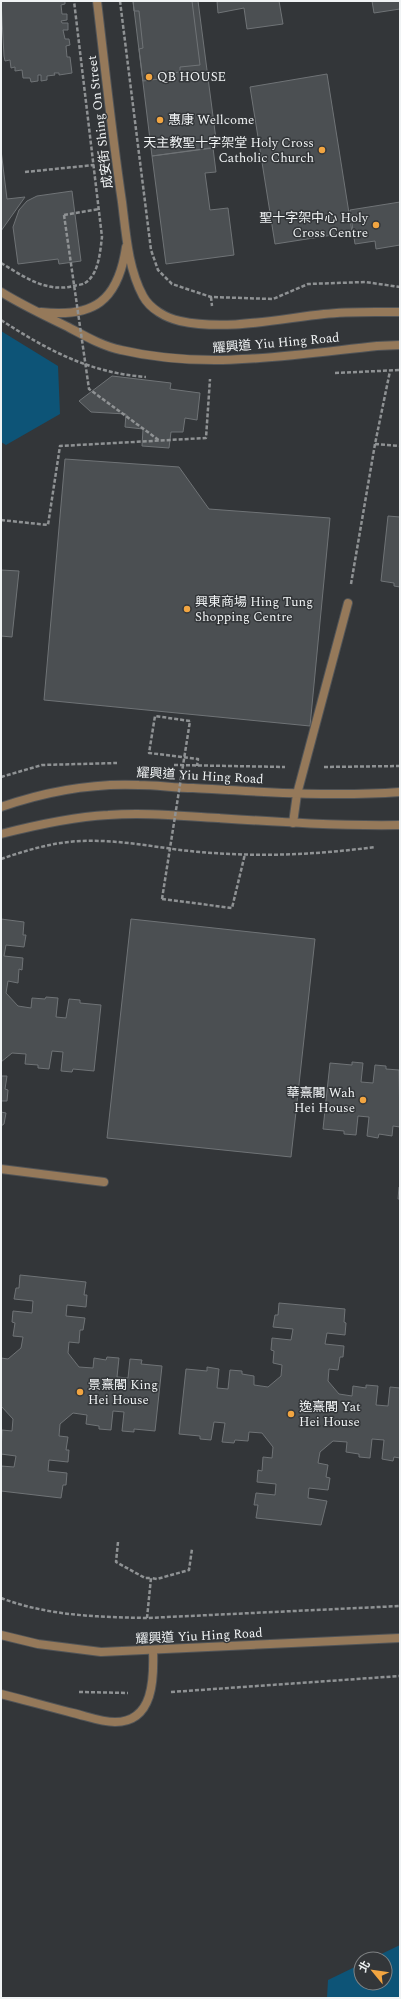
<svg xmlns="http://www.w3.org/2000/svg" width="401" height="1999" viewBox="0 0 401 1999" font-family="Spectral,'Noto Sans TC',serif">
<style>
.green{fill:#0d5477}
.building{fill:#4b4f52;stroke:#6f7376}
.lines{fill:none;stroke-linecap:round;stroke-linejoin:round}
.service-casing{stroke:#515457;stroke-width:10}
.tertiary-casing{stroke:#515457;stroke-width:10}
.path{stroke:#8f9294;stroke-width:2.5;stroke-dasharray:4 2;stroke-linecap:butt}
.service{stroke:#95795a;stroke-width:8}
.tertiary{stroke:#95795a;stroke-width:8}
.path-bridge{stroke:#8f9294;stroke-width:2.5;stroke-dasharray:4 2;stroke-linecap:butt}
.poi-dot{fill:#f2a541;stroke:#333639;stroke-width:1.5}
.labels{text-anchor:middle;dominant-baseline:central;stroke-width:3;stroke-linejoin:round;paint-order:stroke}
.poi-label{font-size:13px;fill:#f0f3f4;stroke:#333639;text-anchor:start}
.street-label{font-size:13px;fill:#f0f3f4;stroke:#333639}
</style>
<rect width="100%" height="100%" fill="#333639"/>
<path class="green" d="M1,331L58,366L60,414L6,445L1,442Z
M400,1945V1998H327L328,1980L361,1964V1983H385V1959H371Z"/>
<path class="building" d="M1,1H65V4L61,5L62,14H67V20L61,21L62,23H68V30H63L65,39H69L70,45L66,46L67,57H70L72,73L59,75V73H54L55,75L47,76V80L41,81V75H38V81L31,82L30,78H23L22,70L15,71V67L11,68L10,60L5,61L4,56Z
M133,1H192L200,65L180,67V72L159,75V79L143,81L139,49L143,48L139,11H134Z
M133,1H198L217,147L152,156Z
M217,1H281H279L283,24L247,29L244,8L218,13Z
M372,1H400V9L374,13Z
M327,74L352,232L275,244L250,87Z
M213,148L216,172L205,173L210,210L228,208L234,255L166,264L152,156Z
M1,150L7,199L25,197L1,231Z
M72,191L81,261L59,264L58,259L18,264L13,227L19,210L27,201L37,196Z
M400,202V245L376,249L375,241L355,244L350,210Z
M112,376L171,383L170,389L200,393L197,420L185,418L183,432H171L169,448L142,446L143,429L125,427L126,414L91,412L79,401Z
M65,459L179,467L209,509L330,518L310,726L44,700Z
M388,516L400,517V587L394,586V583L381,581Z
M1,570L19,571L12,637L1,636Z
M1,919L24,922L23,935H26L24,947L6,945L4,956L23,958L22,970L19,969L18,983L8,981L6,993L18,1006L31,1008L32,998L45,999L46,997L58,998L56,1017L66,1018L69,999L80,1000V1003L101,1005L94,1071L73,1069L72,1072L61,1071L63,1052L52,1051L49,1069L38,1068V1065L25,1064L26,1054L12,1053L1,1062Z
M131,919L315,939L291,1157L107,1138Z
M352,1062L363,1063L361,1082L373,1083L375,1065L386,1066V1069L399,1070L400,1127L393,1126L392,1136L379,1134L378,1138L367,1136L369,1117L358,1116L356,1135L344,1134V1131L323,1129L330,1063L352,1065Z
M1,1076H7L5,1089L8,1090L7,1101H1Z
M1,1112L6,1113L4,1124L1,1126Z
M399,1187H400V1199H398Z
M20,1275L86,1282L84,1295H87L86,1307L67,1305L66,1316L85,1318L83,1330H80L79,1343L69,1342L68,1353L79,1367L93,1368L94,1358L106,1360L107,1357L119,1358L117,1377L128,1378L130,1359L142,1360L141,1364L162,1366L155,1431L134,1429V1432L122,1431L124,1412L113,1411L111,1430L99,1429V1426L86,1424L87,1415L73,1413L60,1424L59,1436L68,1437L66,1450H69L68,1462L49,1460L48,1471L67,1473L66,1485H63L61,1498L1,1491V1466L14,1467L16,1456L1,1454L2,1430L12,1431L13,1419L1,1406V1358L8,1359L21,1348L23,1337L13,1336L15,1323L12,1322L13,1311L32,1313L33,1301L14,1299L16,1288H19Z
M279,1303L345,1309L344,1322L346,1323L345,1335L327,1333L325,1344L344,1346L343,1357H340L338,1370L329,1369L328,1381L339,1394L352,1396L353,1386L366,1388V1385L378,1386L376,1405L388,1406L390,1387L400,1388V1458L394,1457L393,1461L382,1459L384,1440L372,1439L370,1458L359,1457V1454L346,1452L347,1442L333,1441L320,1452L318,1463L328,1465L326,1477L330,1478L328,1490L309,1488L308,1498L327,1501L321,1525L256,1518L258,1505H254L256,1493L275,1495L276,1484L257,1482L258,1470L262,1471L263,1457L272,1458L273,1447L262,1433L249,1432L248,1441L235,1440L234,1443L222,1442L225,1423L214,1422L211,1440L200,1439V1436L179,1434L186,1369L207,1371V1367L219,1369L217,1388L228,1389L230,1370L242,1371V1374L254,1376V1385L268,1387L281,1376L282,1365L273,1363L274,1351L271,1350L272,1338L291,1340L293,1329L273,1327L275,1315H278Z"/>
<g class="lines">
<defs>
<path id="service" d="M293,823L297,794L348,603
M1,1169L104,1182
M1,1694C25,1700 49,1707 73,1713C86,1716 101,1722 115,1722C154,1722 154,1678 153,1650"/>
<path id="tertiary" d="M97,1C105,68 112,135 122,202C126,234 128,268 143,296C150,309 166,318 180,321C226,331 278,319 324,314C349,311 375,312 400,312
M1,292C22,305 45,316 68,327C85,336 102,346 121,350C206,370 292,355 377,346L400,345
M41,312C94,318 118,301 126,247
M1,807C44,792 93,783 139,785C157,785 175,788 193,788C262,792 331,797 400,792
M1,834C36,825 72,817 108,815C145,812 181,816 218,818C279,822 339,826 400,825
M1,1635L38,1644L101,1652L400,1638"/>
</defs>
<use href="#service" class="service-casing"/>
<use href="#tertiary" class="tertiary-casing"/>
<path class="path" d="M120,1L151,250L158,270L172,284L211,297L273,299L308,284L365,282L400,287
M25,172L94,165
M64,215L99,209
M1,263C23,276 46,293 73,286C76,285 82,285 85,283C99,274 100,252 102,237L74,1
M211,297L212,306
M1,320C47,350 90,373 146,377
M335,373L400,370
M375,444L400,446
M1,520L48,525L60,446L206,438L210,379
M351,584L375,444L390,371
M190,721L155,716L149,753L198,759L197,766
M174,765L285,767
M324,767L400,766
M1,777L42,765L117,763
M1,859C27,850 54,842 81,841C126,839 170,851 214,853C268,857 322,854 375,847
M162,899L232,908L245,854
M118,1542L116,1562L145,1578H151
M1,1598C48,1616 98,1617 147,1618L400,1606
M147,1618L151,1578L157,1579L189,1570L192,1549
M79,1692L128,1693
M171,1692L400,1676"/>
<use href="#service" class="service"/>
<use href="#tertiary" class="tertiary"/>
<path class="path-bridge" d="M64,215L89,389L160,441
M162,899L190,721"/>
</g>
<g class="poi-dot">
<circle cx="149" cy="77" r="4"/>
<circle cx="160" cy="120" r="4"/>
<circle cx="322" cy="150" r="4"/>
<circle cx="376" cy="225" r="4"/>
<circle cx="187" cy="609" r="4"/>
<circle cx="363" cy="1100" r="4"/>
<circle cx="80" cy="1392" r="4"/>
<circle cx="291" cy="1414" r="4"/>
</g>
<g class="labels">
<g class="poi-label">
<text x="157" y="77">QB HOUSE</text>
<text x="168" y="120">惠康 Wellcome</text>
<text x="314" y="143" text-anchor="end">天主教聖十字架堂 Holy Cross<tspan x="314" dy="15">Catholic Church</tspan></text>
<text x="368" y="218" text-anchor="end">聖十字架中心 Holy<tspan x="368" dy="15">Cross Centre</tspan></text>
<text x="195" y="602">興東商場 Hing Tung<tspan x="195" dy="15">Shopping Centre</tspan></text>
<text x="355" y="1093" text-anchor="end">華熹閣 Wah<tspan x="355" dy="15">Hei House</tspan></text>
<text x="88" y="1385">景熹閣 King<tspan x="88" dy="15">Hei House</tspan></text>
<text x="299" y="1407">逸熹閣 Yat<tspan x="299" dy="15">Hei House</tspan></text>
</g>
<g class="street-label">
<text transform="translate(100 122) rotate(-97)">成安街 Shing On Street</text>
<text transform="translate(276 343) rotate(-5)">耀興道 Yiu Hing Road</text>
<text transform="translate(200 776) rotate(3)">耀興道 Yiu Hing Road</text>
<text transform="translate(199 1636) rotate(-3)">耀興道 Yiu Hing Road</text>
</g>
</g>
<rect width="401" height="1999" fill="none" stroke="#f0f3f4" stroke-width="4"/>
<g transform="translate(373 1971) rotate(299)"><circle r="19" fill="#333639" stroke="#7f8284"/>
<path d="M0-3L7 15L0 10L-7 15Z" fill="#f2a541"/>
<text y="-6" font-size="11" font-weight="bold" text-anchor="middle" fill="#f0f3f4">北</text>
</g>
</svg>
